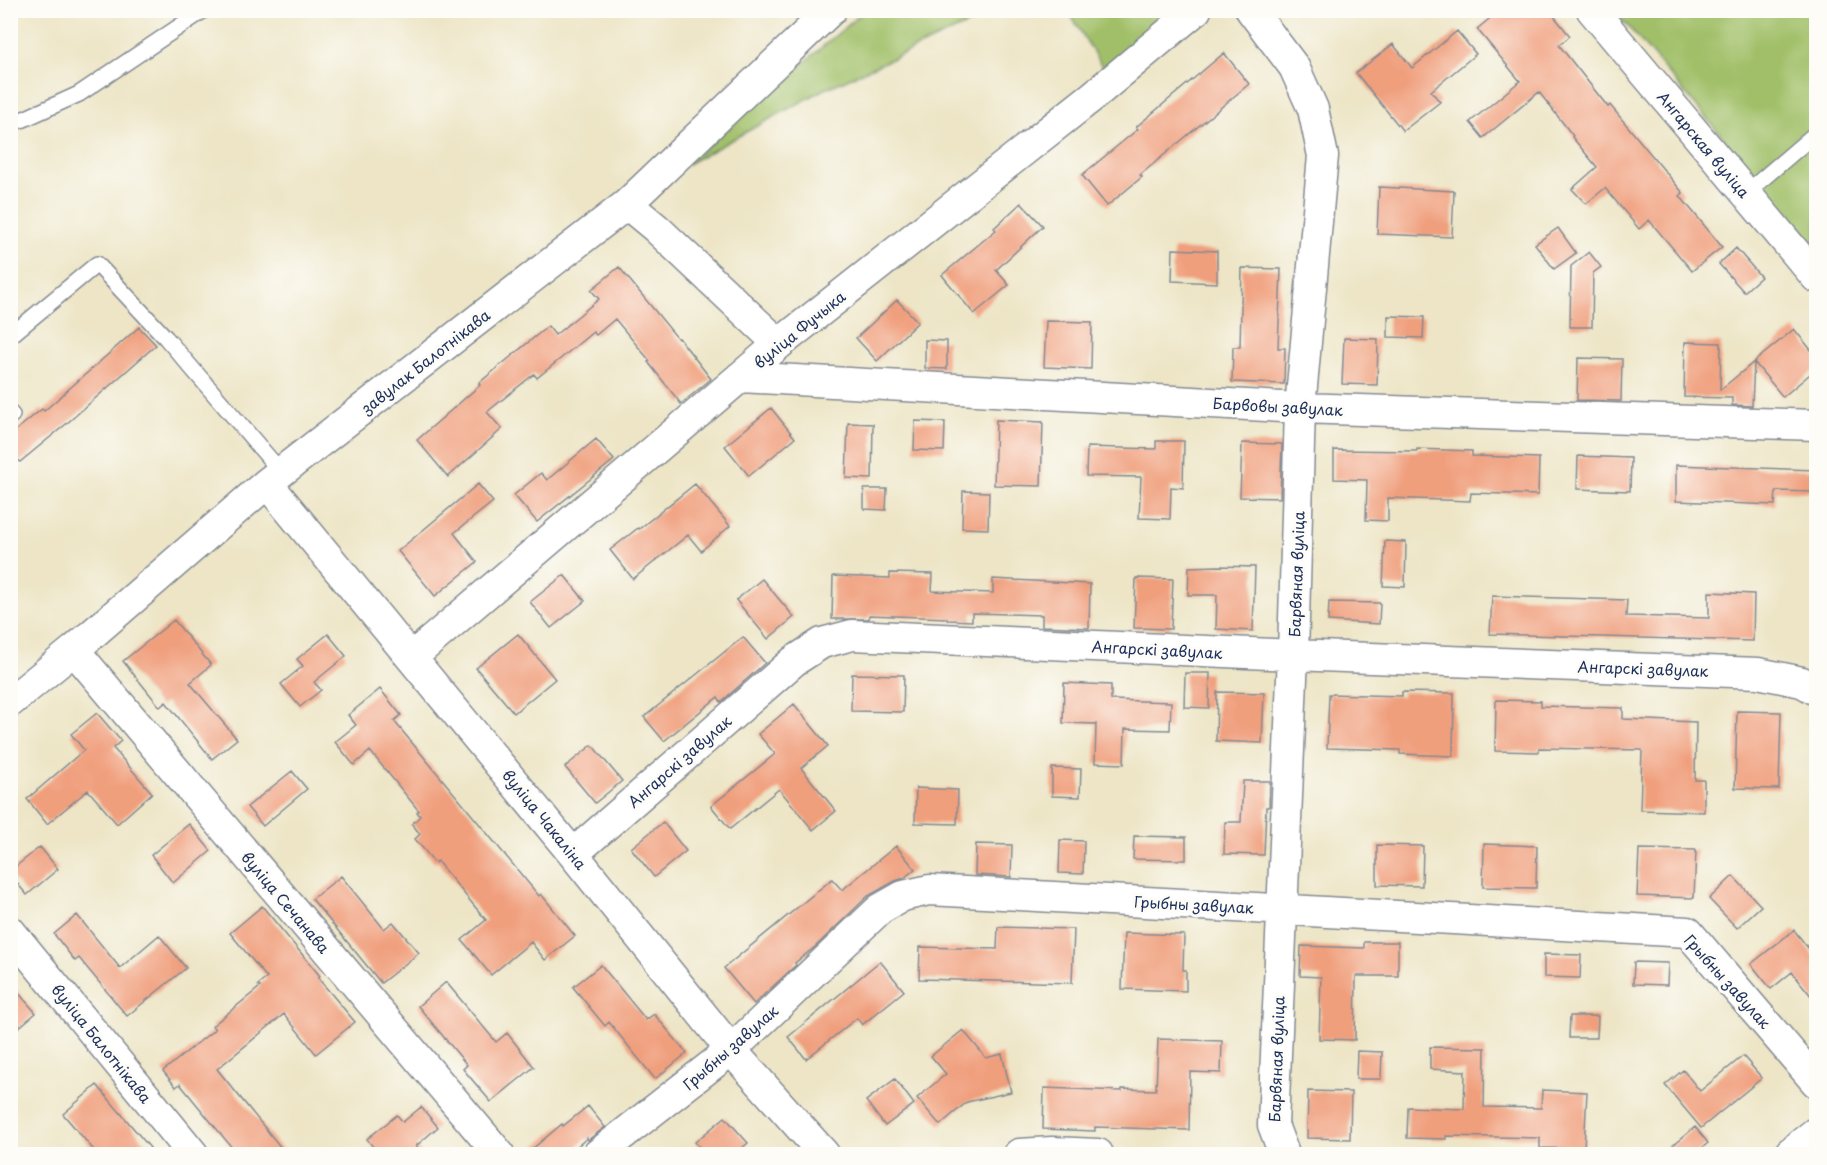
<svg xmlns="http://www.w3.org/2000/svg" width="1827" height="1165" viewBox="0 0 1827 1165" font-family="'Playpen Sans',sans-serif">
<style>
.green{fill:#a0bf67;stroke:#5e7762;stroke-width:1.5}
.building{fill:#f09f7d}
.lines{fill:none;stroke-linecap:round;stroke-linejoin:round}
.lane-casing{stroke:#848a92;stroke-width:18}
.street-casing{stroke:#848a92;stroke-width:33}
.secondary-casing{stroke:#848a92;stroke-width:36}
.lane{stroke:#fff;stroke-width:15}
.street{stroke:#fff;stroke-width:30}
.secondary{stroke:#fff;stroke-width:33}
.labels{text-anchor:middle;dominant-baseline:central;stroke-width:6;stroke-linejoin:round;paint-order:stroke}
.street-label{font-size:15px;fill:#1b2f5e;stroke:#fdfcf7}
</style>
<rect width="100%" height="100%" fill="#fdfcf7"/>
<filter id="ink" filterUnits="userSpaceOnUse"><feTurbulence type="fractalNoise" baseFrequency=".0167" numOctaves="2"/><feDisplacementMap in="SourceGraphic" scale="12" xChannelSelector="R" yChannelSelector="G"/><feConvolveMatrix kernelMatrix="1 2 1 2 8 2 1 2 1" color-interpolation-filters="sRGB"/></filter>
<filter id="wash" filterUnits="userSpaceOnUse"><feTurbulence type="fractalNoise" baseFrequency=".008" numOctaves="4" result="noise"/><feDisplacementMap in="SourceGraphic" scale="24" xChannelSelector="R" yChannelSelector="G"/><feGaussianBlur stdDeviation="1.35" result="paint"/><feColorMatrix in="noise" values="0 0 0 0 0 0 0 0 0 0 0 0 0 0 0 0 0 1.4 0 .05"/><feComposite in="paint" operator="in"/></filter>
<g filter="url(#wash)">
<rect width="100%" height="100%" fill="#ede5c6"/>
<path class="green" d="M864,11H997L823,90L684,166Z
M1068,11H1173L1103,68Z
M1615,11H1816V247Z"/>
<g id="blocks">
<path class="building" d="M1500,10H1549L1570,36L1559,45L1608,107L1610,105L1683,193L1680,196L1722,247L1692,271L1649,220L1639,229L1605,188L1586,204L1572,189L1597,167L1572,137L1573,136L1539,92L1483,138L1470,122L1520,81L1477,29Z
M1457,31L1476,54L1431,91L1440,102L1403,131L1356,73L1393,44L1412,68Z
M1224,53L1249,84L1140,175L1142,177L1107,206L1082,175L1138,129L1136,127Z
M1379,187L1454,191L1452,237L1377,234Z
M1021,203L1043,226L996,270L1009,285L974,314L942,275L996,230L994,228Z
M1558,228L1576,253L1554,269L1535,244Z
M1736,248L1761,277L1744,292L1719,264Z
M1173,249L1217,251V283L1172,281Z
M1589,252L1601,267L1593,273L1592,327H1570L1571,266Z
M619,267L678,339L679,338L711,379L681,404L648,362L650,361L615,319L596,335L593,332L537,378L534,374L487,412L502,429L448,477L417,440L480,385L479,383L548,326L555,335L599,299L591,290Z
M1242,268L1281,269L1278,348H1285L1284,384L1232,382L1233,347H1240Z
M897,300L918,322L877,361L856,338Z
M1388,316L1424,317L1423,338L1388,337Z
M1046,321L1092,322L1091,369L1044,367Z
M139,327L156,345L65,425L20,462L10,451V435L42,409L44,411Z
M1794,329L1816,356V369L1783,397L1754,362Z
M1344,338L1378,339L1377,385L1342,384Z
M925,340L947,341V369L925,368Z
M1685,342L1721,343L1720,390L1754,362L1752,406L1732,405V398L1684,397Z
M1578,358L1622,359L1621,401L1577,400Z
M771,408L795,438L749,476L725,446Z
M996,420L1043,422L1041,486L994,485Z
M915,421L945,422L944,451L914,450Z
M848,423L873,424L872,479L846,478Z
M596,439L614,460L537,522L514,495L541,473L547,480Z
M1156,441H1184L1183,488L1171,487L1170,519L1139,518L1141,477L1086,476L1087,447L1156,449Z
M1242,443L1282,444L1280,498L1240,497Z
M1417,449L1472,451V456L1539,458L1538,495L1471,493L1470,501L1388,498V521L1366,520L1367,480L1334,479V450L1417,451Z
M1578,456L1631,458L1630,491L1577,489Z
M1676,465L1816,470V492L1776,491L1775,505L1676,501Z
M478,484L493,502L454,533L477,562L435,596L398,551Z
M695,484L730,526L701,551L688,535L633,579L610,550L638,528L639,529Z
M864,489H887L886,510L864,509Z
M963,491L989,492L988,529L962,528Z
M1385,541L1406,542L1405,587L1383,586Z
M1218,566L1255,567L1253,631L1216,629L1217,595H1188L1189,567Z
M890,573L933,574L932,591L993,593V579L1090,584L1089,628L1042,626V615L972,613V621L947,620V618L869,615V619H832L833,576L890,578Z
M564,575L585,601L551,628L530,602Z
M1136,578L1173,579L1171,629L1134,628Z
M762,579L794,617L768,639L736,600Z
M1709,592L1754,594L1753,641L1490,634L1492,596L1627,600L1626,616L1709,618Z
M1329,602L1380,603L1379,624L1328,621Z
M174,620L211,665L190,683L237,739L212,759L166,702L160,707L123,661Z
M328,634L346,656L314,682L321,690L300,707L281,684L303,666L297,659Z
M518,634L555,679L514,713L476,668Z
M743,637L765,663L721,702L718,697L664,741L644,717Z
M1185,673H1210L1209,708L1184,707Z
M852,674L904,675L903,712L851,711Z
M1064,683L1111,685V700L1171,702L1170,730L1125,729L1124,764L1095,763L1096,724L1063,723Z
M380,689L401,715L394,721L539,896L541,894L575,936L545,960L531,942L491,975L462,940L486,920L437,861L435,863L415,839L420,834L412,824L420,816L417,812L419,811L370,751L354,765L335,742L356,725L348,715Z
M1217,692L1264,693L1262,743L1216,741Z
M1402,692L1454,693L1453,756L1400,754V750L1327,748L1329,694L1402,696Z
M1496,700L1541,701V706L1623,708V719L1696,722L1695,780H1704V812L1640,810L1642,750L1539,748V752L1495,751Z
M794,704L828,746L801,768L836,811L813,830L779,789L730,829L711,806L775,754L758,734Z
M1737,711L1781,712L1779,789L1735,788Z
M97,713L121,741L113,748L152,793L117,824L88,790L47,824L27,799L84,750L71,734Z
M592,745L622,781L595,803L565,767Z
M1052,768L1081,769L1080,797L1052,796Z
M292,771L307,789L263,826L247,807Z
M1243,781H1270L1269,807H1266L1264,855L1224,854L1225,822H1241Z
M916,788L958,790L957,824L915,823Z
M663,822L686,851L654,877L631,848Z
M189,824L211,851L173,883L151,855Z
M1134,836L1186,837V860L1133,859Z
M1060,840L1084,841L1083,874L1059,873Z
M976,844L1012,845L1011,877L975,875Z
M1484,844L1537,846L1536,888L1483,887Z
M1377,845L1423,846L1422,886L1377,885Z
M896,846L915,869L904,878L895,881L868,896L816,946L795,963L796,965L754,1004L724,968L832,879L842,890Z
M40,847L58,869L27,895L10,875V871Z
M1639,849L1696,850L1694,898L1637,896Z
M341,876L384,929L393,922L419,953L381,983L312,899Z
M1733,876L1761,906L1737,928L1709,899Z
M262,906L320,976L318,978L355,1022L316,1054L284,1014L217,1069L287,1155H238L180,1084L176,1087L163,1071L215,1029L212,1026L260,987L258,985L267,978L230,933Z
M77,915L120,968L159,935L186,968L127,1016L79,958L75,961L54,934Z
M998,927L1074,929L1072,983L919,979L920,947L997,949Z
M1794,930L1816,958V1002L1792,972L1771,989L1751,964Z
M1124,933L1184,935L1183,970H1186V991L1122,989Z
M1364,942H1398V976H1356L1355,1040L1319,1039L1321,977L1300,976L1301,946L1364,948Z
M1544,954L1581,955L1580,978L1544,977Z
M880,961L904,991L862,1025L857,1018L806,1059L788,1037Z
M1634,962L1668,963L1667,985L1633,984Z
M601,965L646,1020L654,1014L687,1053L655,1079L609,1022L605,1026L573,987Z
M446,982L496,1042L507,1033L534,1067L491,1102L463,1069L467,1065L418,1006Z
M10,983L36,1013L10,1035Z
M1570,1016H1598L1597,1038H1569Z
M963,1030L986,1058L1002,1054L1011,1092L967,1102L940,1125L917,1098L946,1074L931,1056Z
M1158,1039L1222,1041L1221,1073L1190,1072L1189,1130L1095,1127V1131L1043,1129L1044,1088L1122,1091V1089L1156,1090Z
M1430,1047L1485,1048L1484,1107L1541,1108L1542,1090L1587,1092L1584,1149L1540,1148V1138L1446,1136V1139L1407,1138L1408,1107L1464,1109L1465,1071L1430,1069Z
M1357,1051L1382,1052L1381,1079H1356Z
M1743,1056L1762,1078L1701,1128L1665,1085L1683,1070L1700,1091Z
M895,1079L914,1104L885,1126L866,1101Z
M97,1085L156,1155H98L63,1114Z
M1308,1091L1351,1092L1350,1139L1307,1138Z
M588,1106L605,1127L588,1140L587,1138L567,1155H525L562,1124L563,1126Z
M421,1107L438,1127L416,1146L423,1155H379L367,1139L397,1115L403,1122Z
M725,1117L748,1143L734,1155H706L695,1142Z
M1695,1127L1708,1143L1694,1155H1661Z"/>
</g>
</g>
<g filter="url(#ink)">
<use href="#blocks" fill-opacity="0" stroke="#848a92" stroke-width="1.5"/>
<g class="lines">
<defs>
<path id="lane" d="M10,123L24,119L79,94L204,10
M1746,193L1816,133
M10,336L97,264L166,338L281,472
M10,413L12,415"/>
<path id="street" d="M1251,10L1294,67L1313,109L1323,156L1300,408L1293,655L1273,1125L1284,1154
M1592,10L1816,277
M627,204L656,228L779,344
M740,377L1300,408L1816,425
M267,483L573,854L731,1050L824,1154
M74,650L499,1154
M412,657L779,344L1093,96L1196,10
M10,702L74,650L267,483L627,204L831,10
M573,854L794,661L822,643L852,635L1293,655L1758,673L1802,682L1816,690
M10,931L193,1154
M598,1154L731,1050L880,909L903,896L929,890L1688,932L1816,1082
M1019,1154L1052,1152L1098,1154"/>
<path id="secondary" d="M1791,1154L1816,1134"/>
</defs>
<use href="#lane" class="lane-casing"/>
<use href="#street" class="street-casing"/>
<use href="#secondary" class="secondary-casing"/>
<use href="#lane" class="lane"/>
<use href="#street" class="street"/>
<use href="#secondary" class="secondary"/>
</g>
</g>
<g class="labels">
<g class="street-label">
<text transform="translate(1704 144) rotate(50)">Ангарская вуліца</text>
<text transform="translate(799 329) rotate(-39)">вуліца Фучыка</text>
<text transform="translate(425 361) rotate(-38)">завулак Балотнікава</text>
<text transform="translate(1278 406) rotate(3)">Барвовы завулак</text>
<text transform="translate(1296 574) rotate(-88)">Барвяная вуліца</text>
<text transform="translate(1157 649) rotate(3)">Ангарскі завулак</text>
<text transform="translate(1643 668) rotate(2)">Ангарскі завулак</text>
<text transform="translate(679 761) rotate(-41)">Ангарскі завулак</text>
<text transform="translate(545 819) rotate(51)">вуліца Чакаліна</text>
<text transform="translate(286 902) rotate(50)">вуліца Сечанава</text>
<text transform="translate(1194 904) rotate(3)">Грыбны завулак</text>
<text transform="translate(1728 981) rotate(48)">Грыбны завулак</text>
<text transform="translate(102 1043) rotate(51)">вуліца Балотнікава</text>
<text transform="translate(730 1047) rotate(-41)">Грыбны завулак</text>
<text transform="translate(1276 1059) rotate(-88)">Барвяная вуліца</text>
</g>
</g>
<rect width="1827" height="1165" fill="none" stroke="#fdfcf7" stroke-width="36"/>
</svg>
